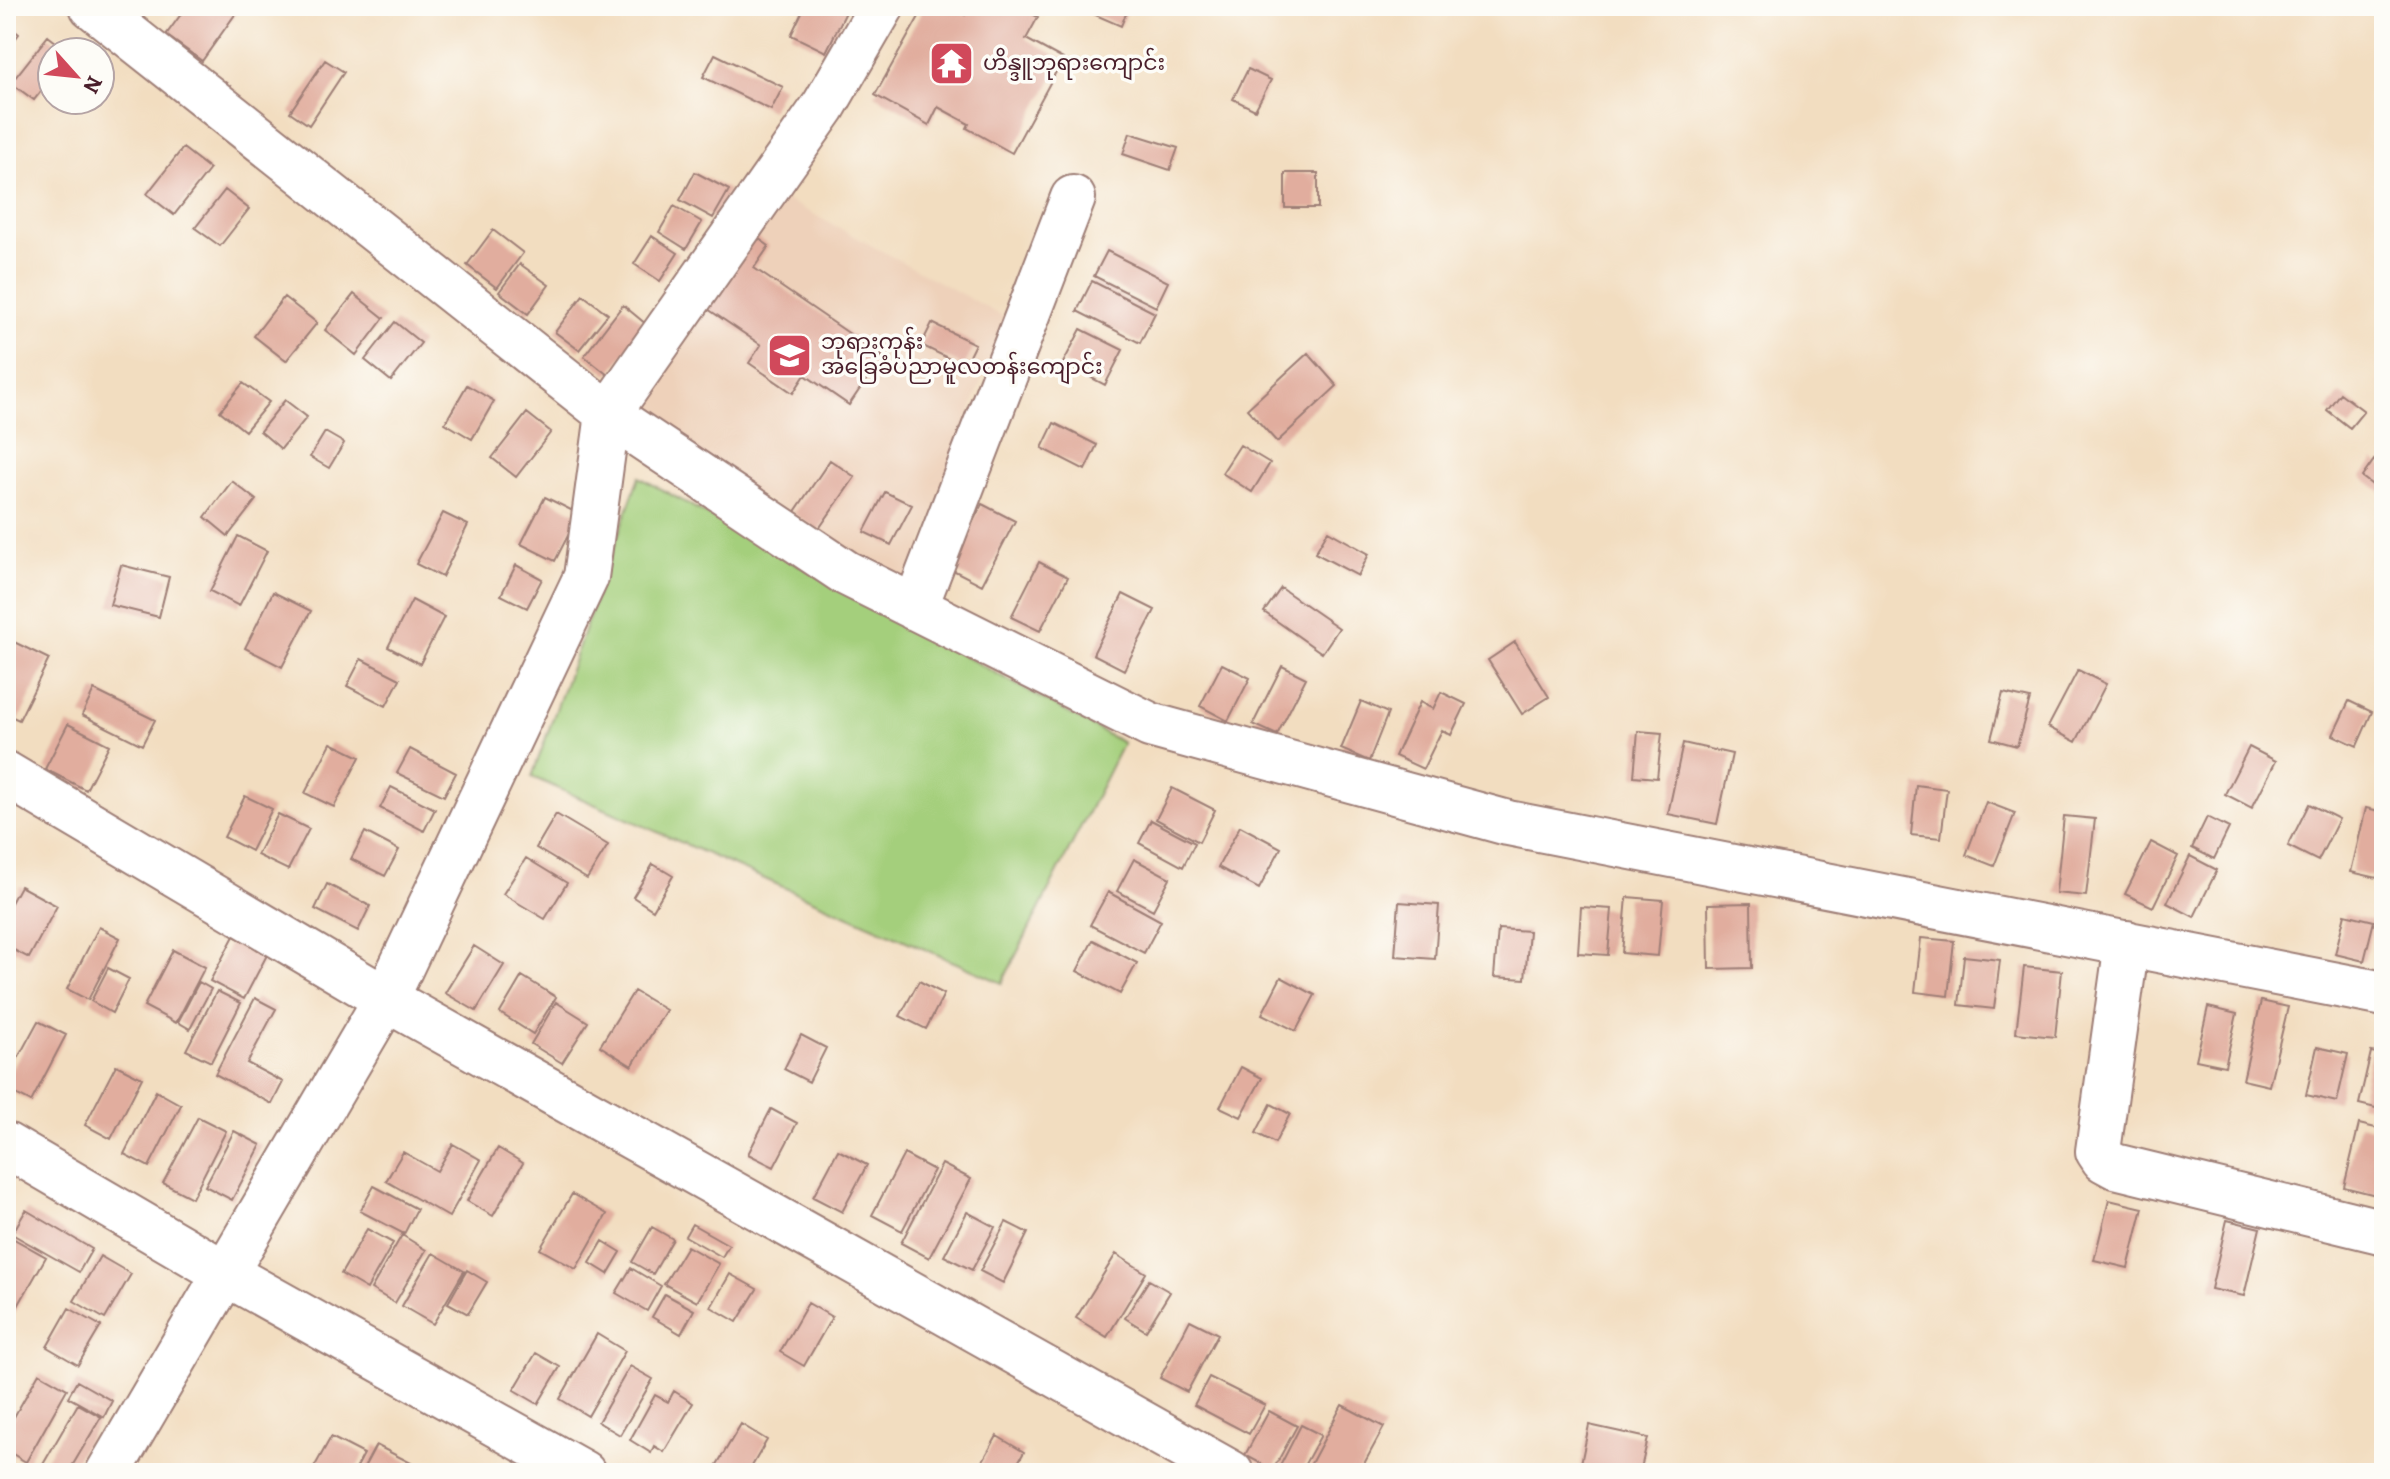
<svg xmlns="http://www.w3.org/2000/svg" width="2390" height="1479" viewBox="0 0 2390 1479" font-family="Alegreya,'Noto Sans Myanmar',serif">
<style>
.built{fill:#eed1ba}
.green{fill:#a4cf7b;stroke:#777753;stroke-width:2}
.building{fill:#e1ad9e}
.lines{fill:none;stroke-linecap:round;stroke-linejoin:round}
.minor-casing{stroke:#9e7e76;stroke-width:48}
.minor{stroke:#fff;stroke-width:44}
.labels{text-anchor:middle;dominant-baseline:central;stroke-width:7;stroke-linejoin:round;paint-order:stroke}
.poi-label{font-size:22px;fill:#4a1f2b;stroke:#fdfcf7;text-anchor:start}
</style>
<rect width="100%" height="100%" fill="#fdfcf7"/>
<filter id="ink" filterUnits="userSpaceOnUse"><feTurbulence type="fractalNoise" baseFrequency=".0125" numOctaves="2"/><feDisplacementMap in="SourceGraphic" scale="16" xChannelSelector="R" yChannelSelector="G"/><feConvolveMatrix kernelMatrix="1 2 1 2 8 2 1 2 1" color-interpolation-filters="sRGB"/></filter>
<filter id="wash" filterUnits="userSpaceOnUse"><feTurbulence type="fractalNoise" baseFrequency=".006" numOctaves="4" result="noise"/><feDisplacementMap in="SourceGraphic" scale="32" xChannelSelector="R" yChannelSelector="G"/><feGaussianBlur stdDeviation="1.8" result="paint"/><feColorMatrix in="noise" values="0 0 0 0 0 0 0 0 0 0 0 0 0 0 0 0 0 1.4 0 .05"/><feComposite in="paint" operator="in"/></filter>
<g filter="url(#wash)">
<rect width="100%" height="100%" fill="#f2ddc0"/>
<path class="built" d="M774,193L1004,317L906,591L634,414Z"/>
<path class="green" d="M639,477L1123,743L1002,983L532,777Z"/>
<g id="blocks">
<path class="building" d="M187,6H241L202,61L166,35Z
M805,6H849L826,52L791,35Z
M925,6H948L965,15L970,6H1017L1038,17L1026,39L1063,59L1012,153L967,128L969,124L938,107L929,125L875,95Z
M1075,6H1129L1121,26Z
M6,24L19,34L6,51Z
M48,36L69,52H52V77L34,100L11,83Z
M715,54L783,87L771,110L703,77Z
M325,60L344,72L309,125L290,112Z
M1248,69L1271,80L1255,110L1233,99Z
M1130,133L1178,148L1170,170L1123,154Z
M183,148L210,169L174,215L147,194Z
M695,172L729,190L713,218L680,200Z
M1285,173H1318V208H1285Z
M225,190L249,209L220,246L195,228Z
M674,206L702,222L686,249L659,232Z
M493,230L523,253L497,288L467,265Z
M748,231L769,246L754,268L882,356L849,405L805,375L793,393L749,363L761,345L699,303Z
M652,236L678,253L660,281L634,264Z
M1107,251L1168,282L1156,307L1094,276Z
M520,264L549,285L528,314L499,292Z
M1092,281L1155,313L1140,343L1077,311Z
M354,294L384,318L356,355L325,330Z
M583,295L608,314L579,350L555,332Z
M284,297L317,323L286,361L254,336Z
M623,305L647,325L608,375L584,356Z
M395,322L421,343L391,381L365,360Z
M932,323L975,344L964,366L921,345Z
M1081,329L1123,350L1105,385L1063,363Z
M1308,353L1337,386L1277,442L1247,409Z
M243,383L269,402L245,431L220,411Z
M467,385L494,401L472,439L445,423Z
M2340,393L2364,411L2350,428L2327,410Z
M285,400L307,417L281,449L260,431Z
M527,413L551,432L516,477L492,458Z
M1054,423L1097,445L1085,470L1042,448Z
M325,432L344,443L329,468L310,457Z
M1240,445L1270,463L1252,492L1222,473Z
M830,460L855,477L818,530L794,513Z
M2374,460L2384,468V494L2362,477Z
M232,481L256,500L228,536L205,517Z
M885,492L912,505L891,545L864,532Z
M545,497L579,514L555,561L521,544Z
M982,504L1015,521L982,585L949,568Z
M443,513L468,525L442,577L416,564Z
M1328,531L1369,554L1358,576L1315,553Z
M238,536L267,551L239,606L210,591Z
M1039,562L1068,577L1040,631L1011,617Z
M121,565L169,577L159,617L110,605Z
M516,565L542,579L527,608L501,595Z
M1281,588L1339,628L1322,653L1264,612Z
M273,592L311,611L282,667L245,648Z
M1123,594L1155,610L1124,670L1093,654Z
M412,600L444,617L420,664L388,647Z
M14,642L49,659L19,720L6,714V658Z
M1515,642L1549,697L1522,714L1488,660Z
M361,659L400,679L386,706L347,686Z
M1222,664L1250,678L1228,721L1200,706Z
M1282,666L1306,678L1277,735L1253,724Z
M2078,670L2106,684L2076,742L2048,727Z
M94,690L155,720L142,745L82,715Z
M1441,692L1466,704L1451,735L1442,730L1423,769L1395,756L1420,702L1433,709Z
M2003,693L2030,699L2017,746L1991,739Z
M1361,701L1388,713L1369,761L1341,749Z
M2349,701L2372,712L2357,746L2333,735Z
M68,724L109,745L86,790L45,769Z
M1638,731L1662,733L1657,778L1634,776Z
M331,743L360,757L334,807L305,793Z
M1683,743L1732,754L1717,824L1668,814Z
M2249,747L2276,761L2252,808L2225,794Z
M410,749L456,773L444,796L397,773Z
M1916,785L1947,789L1941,838L1911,835Z
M391,787L435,809L424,831L380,808Z
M1172,788L1215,810L1199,842L1156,819Z
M245,796L272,809L251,851L224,837Z
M1986,802L2015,813L1994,866L1966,855Z
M2309,804L2339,819L2318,861L2288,846Z
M2366,808L2384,812V869L2382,879L2351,872Z
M278,814L309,829L288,870L257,855Z
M556,814L608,845L587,879L536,848Z
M2064,816L2095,819L2086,896L2056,893Z
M2207,817L2229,828L2214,859L2192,848Z
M1151,820L1195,843L1183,867L1139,843Z
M1240,826L1281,848L1259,889L1218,867Z
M365,832L399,850L385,876L351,859Z
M2151,842L2178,856L2153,907L2125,894Z
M2190,856L2217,870L2194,917L2167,903Z
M526,858L567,883L545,919L503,894Z
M1134,859L1170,878L1153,910L1117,891Z
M653,864L673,876L653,910L633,897Z
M327,884L370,906L358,931L315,909Z
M20,886L57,906L29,958L6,946V912Z
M1108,892L1161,921L1144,953L1090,925Z
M1627,897L1663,900L1658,956L1622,953Z
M1399,902L1439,905L1435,959L1395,956Z
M1751,903L1752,968L1709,969L1708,904Z
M1581,907L1612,909L1608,955L1578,953Z
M2345,914L2374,921L2364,961L2335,954Z
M99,927L120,938L88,1000L67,989Z
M1498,929L1529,931L1525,979L1494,977Z
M234,936L268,953L244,999L210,981Z
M1921,938L1954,941L1948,996L1915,992Z
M1093,940L1137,963L1120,994L1077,971Z
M474,946L504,965L476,1011L445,993Z
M173,950L205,967L176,1023L144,1006Z
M1964,956L2000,960L1994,1009L1959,1005Z
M2024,967L2062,971L2055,1037L2016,1033Z
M108,968L129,979L112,1013L91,1001Z
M522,976L556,997L533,1034L500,1013Z
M1281,977L1315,995L1296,1031L1262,1014Z
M919,981L944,994L926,1029L900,1016Z
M199,982L211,989L190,1029L178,1022Z
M217,991L241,1003L211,1062L186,1050Z
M634,991L666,1010L632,1066L600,1046Z
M255,998L276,1009L247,1063L283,1082L272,1104L215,1074Z
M2261,1001L2288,1007L2269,1086L2243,1080Z
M556,1002L588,1022L562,1063L531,1044Z
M2208,1007L2237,1014L2225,1066L2196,1060Z
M38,1021L66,1035L31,1102L6,1089V1080Z
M801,1035L826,1048L809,1082L784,1069Z
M2317,1047L2348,1054L2337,1102L2306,1095Z
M2371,1052L2384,1054V1110L2359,1104Z
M116,1065L142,1078L111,1139L85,1125Z
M1241,1067L1262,1078L1241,1117L1220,1107Z
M156,1091L181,1105L149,1167L124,1154Z
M1271,1104L1290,1114L1275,1143L1256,1133Z
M771,1109L797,1123L774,1167L748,1154Z
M198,1117L226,1131L192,1198L163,1183Z
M2359,1124L2384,1130V1161L2376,1195L2344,1187Z
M234,1131L261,1145L232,1200L205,1186Z
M453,1144L481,1160L449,1217L386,1181L403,1152L437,1171Z
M498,1148L523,1163L493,1216L467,1201Z
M838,1150L867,1165L842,1212L813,1197Z
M904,1154L934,1170L902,1231L872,1215Z
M942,1164L971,1179L929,1258L901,1243Z
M374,1186L417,1209L404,1234L360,1211Z
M572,1194L607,1214L576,1269L540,1249Z
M2109,1200L2143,1208L2128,1268L2094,1260Z
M26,1210L92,1249L79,1272L12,1234Z
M967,1212L995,1227L972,1270L944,1256Z
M2227,1220L2260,1228L2244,1296L2211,1289Z
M1006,1222L1028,1233L1003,1283L980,1271Z
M692,1224L729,1245L722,1257L685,1236Z
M652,1227L673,1239L653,1274L632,1262Z
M367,1229L393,1243L367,1289L341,1274Z
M7,1235L46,1257L6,1327V1237Z
M402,1235L426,1250L395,1303L371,1289Z
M603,1241L621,1252L608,1274L590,1263Z
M687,1246L719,1264L697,1302L664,1284Z
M433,1253L464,1271L433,1324L402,1306Z
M1116,1254L1146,1273L1107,1337L1076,1318Z
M100,1256L131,1274L105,1319L74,1301Z
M631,1268L661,1286L647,1311L616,1293Z
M467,1270L487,1282L468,1314L448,1303Z
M730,1274L757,1289L737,1322L711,1307Z
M1149,1280L1170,1292L1146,1331L1125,1318Z
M665,1294L694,1310L681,1334L652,1317Z
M808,1303L832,1317L804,1366L780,1352Z
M69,1308L101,1326L78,1365L47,1347Z
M1190,1320L1218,1334L1187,1392L1160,1378Z
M597,1334L625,1351L588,1416L560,1399Z
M536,1353L560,1367L538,1404L514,1390Z
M630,1366L653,1379L620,1435L598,1422Z
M39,1373L67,1389L26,1462L6,1450V1431Z
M1209,1377L1265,1405L1249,1434L1194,1405Z
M77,1381L112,1401L104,1417L68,1397Z
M674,1391L693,1403L664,1452L654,1446L651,1453L630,1440L655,1395L668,1402Z
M78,1404L101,1417L68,1473H38Z
M1342,1405L1384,1427L1359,1473H1306Z
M1269,1411L1297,1426L1273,1470L1245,1455Z
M741,1424L767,1440L748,1473H712Z
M1301,1425L1321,1435L1300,1473H1292L1280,1466Z
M1589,1425L1648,1438L1640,1473H1579Z
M997,1436L1024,1452L1012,1473H976Z
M331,1437L364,1454L354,1473H311Z
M376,1445L411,1463L406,1473H361Z"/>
</g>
</g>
<g filter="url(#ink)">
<use href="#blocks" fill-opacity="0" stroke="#9e7e76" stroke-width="2"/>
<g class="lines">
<defs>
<path id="minor" d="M92,6L608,414L846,573L1150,725L1508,823L2384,994
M915,608L1073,198
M6,774L386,999L1231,1473
M2127,943L2098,1151L2104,1160L2115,1166L2384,1232
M6,1145L225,1273L583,1473
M108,1473L386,999L586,577L608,414L824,106L882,6"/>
</defs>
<use href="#minor" class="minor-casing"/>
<use href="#minor" class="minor"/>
</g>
</g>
<defs>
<symbol id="temple-square" viewBox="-11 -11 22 22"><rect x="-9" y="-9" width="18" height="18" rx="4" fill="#d1495b" stroke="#fdfcf7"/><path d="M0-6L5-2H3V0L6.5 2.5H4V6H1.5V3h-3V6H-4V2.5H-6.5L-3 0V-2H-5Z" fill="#fff"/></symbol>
<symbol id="school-square" viewBox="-11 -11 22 22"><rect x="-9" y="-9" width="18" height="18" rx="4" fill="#d1495b" stroke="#fdfcf7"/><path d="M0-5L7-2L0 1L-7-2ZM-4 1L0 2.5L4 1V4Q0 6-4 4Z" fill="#fff"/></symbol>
</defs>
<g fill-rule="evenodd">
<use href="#temple-square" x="926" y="38" width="51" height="51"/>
<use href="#school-square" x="764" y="330" width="51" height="51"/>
</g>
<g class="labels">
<g class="poi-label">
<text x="983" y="63">ဟိန္ဒူဘုရားကျောင်း</text>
<text x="821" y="342">ဘုရားကုန်း<tspan x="821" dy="25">အခြေခံပညာမူလတန်းကျောင်း</tspan></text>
</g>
</g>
<rect width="2390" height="1479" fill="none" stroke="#fdfcf7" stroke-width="32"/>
<g transform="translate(76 76) rotate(117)"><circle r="38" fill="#fdfcf7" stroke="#b5a4a5" stroke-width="2"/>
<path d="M0-6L14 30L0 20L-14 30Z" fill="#d1495b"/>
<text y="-12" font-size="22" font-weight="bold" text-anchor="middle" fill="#4a1f2b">N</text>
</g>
</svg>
